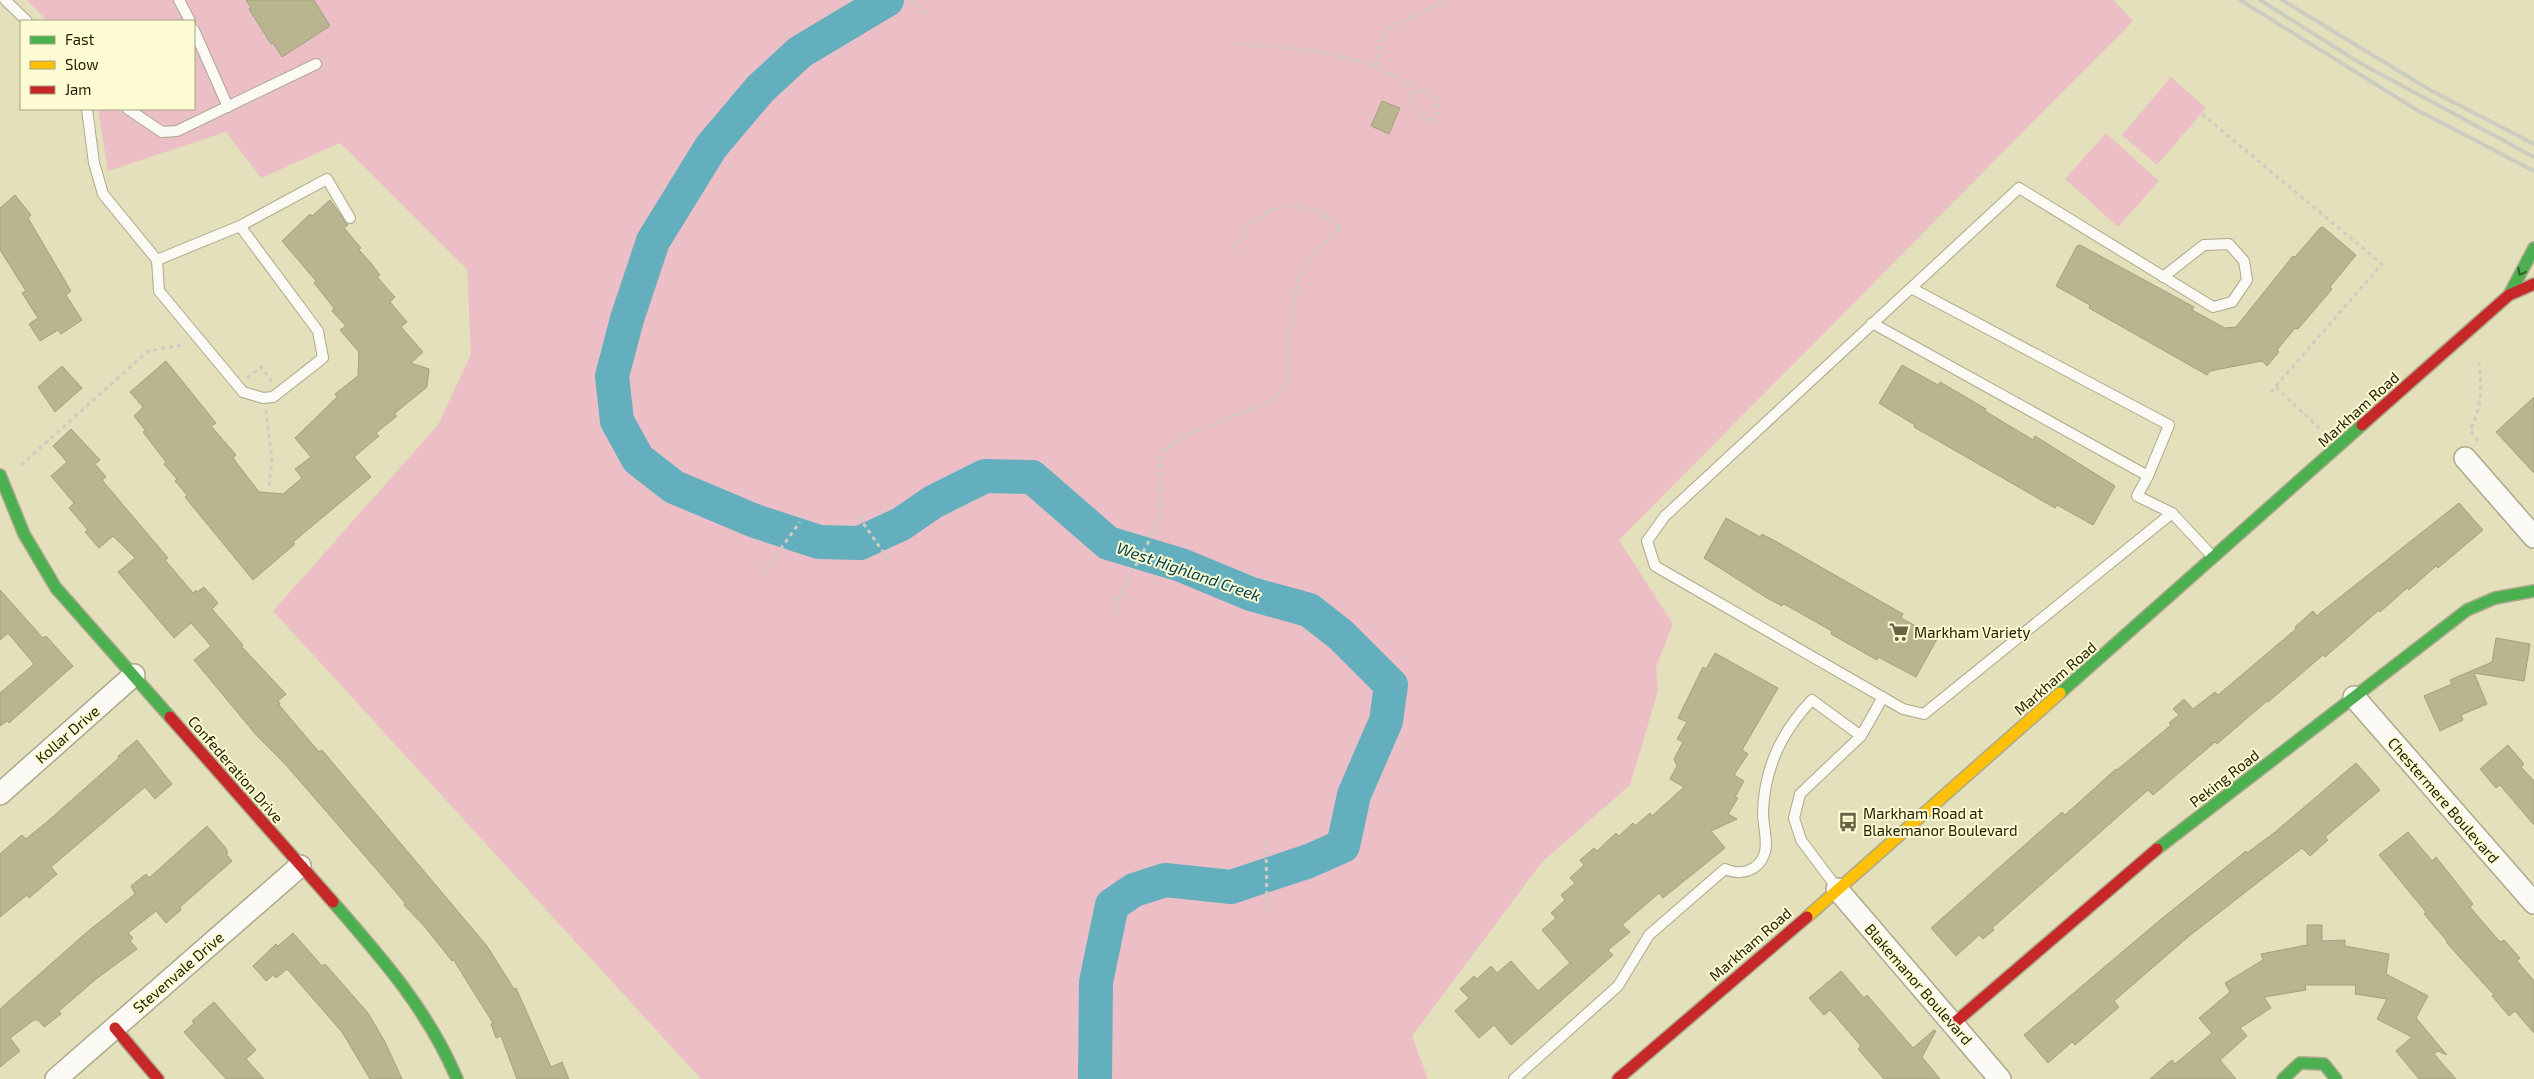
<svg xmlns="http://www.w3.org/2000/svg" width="2534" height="1079" viewBox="0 0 2534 1079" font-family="'Exo 2',sans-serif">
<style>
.green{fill:#ecbfc7}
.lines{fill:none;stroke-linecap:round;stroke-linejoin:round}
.river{stroke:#63afbd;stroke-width:34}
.building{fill:#b9b58e;stroke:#a3a183}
.lane-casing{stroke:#aca98c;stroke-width:12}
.street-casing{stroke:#aca98c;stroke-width:24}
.fast-casing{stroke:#aca98c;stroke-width:14}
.slow-casing{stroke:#aca98c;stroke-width:14}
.jam-casing{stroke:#aca98c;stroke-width:14}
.path{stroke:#ceccc2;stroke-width:3;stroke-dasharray:4 4;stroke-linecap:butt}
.lane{stroke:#fbfaf5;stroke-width:10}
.street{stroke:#fbfaf5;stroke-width:21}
.fast{stroke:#4caf50;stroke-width:11}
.slow{stroke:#ffc107;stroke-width:11}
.jam{stroke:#c62828;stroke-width:11}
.rail{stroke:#cdccc1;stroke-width:4}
.oneway{stroke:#366127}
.labels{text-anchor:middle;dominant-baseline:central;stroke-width:4;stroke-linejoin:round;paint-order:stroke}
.street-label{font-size:15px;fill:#242206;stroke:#fdfbd2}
.poi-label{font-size:15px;fill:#242206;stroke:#fdfbd2;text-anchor:start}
.water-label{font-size:16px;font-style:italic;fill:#004154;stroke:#fdfbd2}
</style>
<rect width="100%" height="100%" fill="#e3e0bb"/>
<path class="green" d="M27,0H2114L2133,21L1619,540L1673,624L1656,667L1658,691L1630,785L1542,862L1412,1036L1428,1079H701L273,611L438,425L471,354L467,269L340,143L261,178L226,132L108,171L98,109H194V21H47Z
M2171,77L2206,108L2157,165L2122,135Z
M2106,133L2159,181L2118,227L2065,179Z"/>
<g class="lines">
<path class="river" d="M887,0L800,52L760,89L711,147L653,241L627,319L612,376L617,421L638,459L674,487L755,521L819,542L860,543L901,524L933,502L985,476L1032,477L1108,543L1181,565L1251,594L1309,610L1341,635L1391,685L1386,721L1354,795L1343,846L1309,861L1231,887L1165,880L1134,890L1112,905L1096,982L1095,1079"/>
</g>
<path class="building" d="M246,0H314L330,26L282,57L273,43L271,44L249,9L251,8Z
M1382,101L1400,108L1389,134L1371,126Z
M15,195L31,215L28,218L71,291L66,295L82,320L61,334L58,330L40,341L29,324L38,318L22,293L26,291L0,250V208Z
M330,200L348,225L344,228L361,248L359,250L371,263L380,275L377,277L395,297L390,302L407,322L401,327L423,352L411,363L429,369L427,387L394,414L397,416L376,433L379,436L354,457L371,477L293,542L295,544L253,580L185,497L187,495L175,481L177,479L164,464L166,462L143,432L145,430L134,416L143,407L130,392L166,361L216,423L211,426L236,455L233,458L259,492L283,494L302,478L295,469L311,457L295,438L337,397L335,394L358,376L359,352L340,330L346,326L332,311L334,308L314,283L316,281L282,241L310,214L312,216Z
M2323,227L2356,255L2330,287L2332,289L2298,329L2295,328L2277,350L2279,352L2267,366L2262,361L2210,371L2207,375L2089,308L2090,305L2056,286L2077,246L2080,245L2194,307L2192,310L2225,328L2236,327L2293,256L2295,257L2320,228Z
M1902,365L1938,385L1940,382L1986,409L1985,411L2033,440L2035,436L2115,486L2093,525L2057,505L2055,508L1914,427L1915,425L1882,405L1879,403Z
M62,366L82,388L55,412L38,387Z
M2534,397V473L2496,432Z
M71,429L100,460L95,464L106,477L102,480L168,558L165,560L193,593L196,590L197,592L204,587L218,603L212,609L243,645L241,646L286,694L278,701L280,704L279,705L319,752L322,750L487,946L514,989L516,988L551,1067L562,1062L569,1079H517L501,1036L496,1038L491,1024L493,1023L453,959L452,961L425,927L404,905L405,903L384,878L286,765L257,736L194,660L211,646L191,623L174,638L118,572L135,558L113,536L99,548L85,532L88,530L69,508L74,503L51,476L67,462L53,446Z
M2459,503L2483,530L2438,568L2436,566L2409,590L2407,588L2380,612L2379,610L2325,657L2323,655L2268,702L2267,701L2217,744L2215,742L2153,795L2148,790L1992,928L1994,930L1983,939L1979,935L1956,956L1931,928L2062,812L2065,815L2116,769L2117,770L2171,725L2169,723L2179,715L2173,709L2184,699L2193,709L2215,692L2218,695L2296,629L2295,627L2313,611L2317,616L2320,613Z
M1726,518L1760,537L1762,534L1777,542L1903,614L1901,618L1934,636L1937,639L1916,677L1878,657L1877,660L1831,634L1832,631L1784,604L1782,606L1767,598L1704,558Z
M0,590L43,638L46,636L73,666L9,723L7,721L0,726V693L34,664L8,633L0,640Z
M2496,638L2530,644L2524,681L2474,673L2487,704L2461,715L2463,720L2440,731L2424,696L2452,684L2450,680L2492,662Z
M1715,653L1778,688L1742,750L1748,754L1734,775L1744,781L1735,797L1738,798L1728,814L1737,819L1711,831L1725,848L1663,898L1659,893L1622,925L1630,932L1608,950L1613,955L1511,1045L1494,1025L1479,1038L1455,1011L1469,998L1460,989L1474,976L1477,979L1491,966L1497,973L1511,961L1538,991L1570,963L1542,930L1556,918L1551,913L1565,900L1561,895L1575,883L1570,878L1584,865L1580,860L1594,848L1597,851L1616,833L1619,836L1633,823L1635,826L1650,813L1652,816L1684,787L1670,779L1677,766L1674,759L1683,742L1677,739L1687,722L1678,718L1703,667L1706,669Z
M137,740L172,784L155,799L145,787L51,867L57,874L29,898L27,895L0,917V854L22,835L26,839L48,821L119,758L118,756Z
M2508,745L2524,764L2521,767L2534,781V825L2500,785L2496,788L2480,769Z
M2356,763L2380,790L2325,837L2328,840L2310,856L2302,848L2188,937L2114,1001L2119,1007L2075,1045L2072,1042L2048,1063L2024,1035L2160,920L2246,851L2247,853L2275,832Z
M207,826L225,847L228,853L226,854L232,861L180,907L181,910L166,923L156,911L128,933L133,938L130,941L137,949L96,979L59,1011L61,1014L44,1027L38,1020H34L10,1038L20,1051L0,1067V1009L87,932L135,894L131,886L146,874L149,878Z
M2408,832L2432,861L2436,857L2473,904L2470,907L2500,942L2504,940L2520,958L2517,961L2534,981V1033L2515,1011L2509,1016L2492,996L2494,995L2446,942L2447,941L2424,914L2426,912L2379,855Z
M2307,925H2322V941L2345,940V946L2389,954L2386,974L2428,996L2416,1018L2447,1055L2438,1051L2434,1054L2456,1079H2419L2396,1051L2412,1037L2377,1019L2387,999L2355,994L2356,985H2305L2306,990L2264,997L2271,1008L2240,1028L2247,1036L2220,1060L2236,1079H2150L2172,1060L2175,1064L2212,1033L2199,1018L2230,992L2225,983L2263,960L2261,954L2307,945Z
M293,933L322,966L325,964L368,1013L385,1042L402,1079H370L342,1032L287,969L276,978L273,975L266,981L253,966L276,944L278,946Z
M1841,971L1864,998L1867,995L1913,1048L1934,1030L1936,1031L1922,1057L1940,1079H1884L1858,1049L1861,1046L1830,1010L1824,1015L1809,998Z
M214,1002L256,1050L246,1059L264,1079H226L184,1032L194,1023L192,1021Z"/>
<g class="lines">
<defs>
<path id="lane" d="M5,0L27,21
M179,0L190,21
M194,30L228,107
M87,109L94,163L103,194L157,260L159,291L243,392L263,398L273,397L323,358L318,331L240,226L157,260
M128,109L162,132L177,131L316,64
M240,226L327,179L350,218
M2163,277L2204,245L2229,244L2244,261L2247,280L2232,302L2213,307L2019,188L1665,516L1647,541L1655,566L1903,709L1924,714L2172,513
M1911,288L2169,425L2148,476
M1872,323L2148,476L2137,496L2172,513L2213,557
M1861,736L1883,697
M1514,1079L1618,986L1649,935L1725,869C1740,876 1758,871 1764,855C1769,843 1763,827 1763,813C1764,769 1782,731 1812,700L1861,736L1800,794L1794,818L1801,840L1837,888"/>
<path id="street" d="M2465,458L2534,537
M2354,697L2534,903
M0,794L134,675
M1837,889L2000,1079
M56,1079L300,866"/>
<path id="fast" d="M2509,295L2534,248
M0,475L24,534L56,588L170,717
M2060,693L2362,425
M2157,849L2467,610L2495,598L2534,591
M333,902C381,957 428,1010 457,1079
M2283,1079L2300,1063L2324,1064L2336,1079"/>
<path id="slow" d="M1807,917L2060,693"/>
<path id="jam" d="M2362,425L2509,295L2534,284
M170,717L333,902
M1953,1024L2157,849
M115,1028L158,1079
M1618,1079L1807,917"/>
</defs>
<use href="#lane" class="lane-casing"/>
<use href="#street" class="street-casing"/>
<use href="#fast" class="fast-casing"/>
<use href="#slow" class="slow-casing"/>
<use href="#jam" class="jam-casing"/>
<path class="path" d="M910,0L929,17
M1238,44C1294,49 1354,50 1403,81C1422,93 1403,116 1430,121L1438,114L1436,99L1427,91L1413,92
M1377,66L1379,41L1393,26L1447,0
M2202,114L2382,264L2269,394
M247,378L261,367L272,382
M2276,387L2320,429
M266,410L272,459L269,488
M2478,441L2470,430C2482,408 2482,387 2479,363
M21,465L148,351L182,345L184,342
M859,517L890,562
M762,575L800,522
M1115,617L1117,600L1148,543L1161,511L1159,467L1165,449L1179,439L1276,398L1289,383V336L1298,280L1318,249L1342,228L1319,211L1295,205L1269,211L1251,223L1231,254
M1266,843L1267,912"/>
<use href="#lane" class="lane"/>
<use href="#street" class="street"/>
<use href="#fast" class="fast"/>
<use href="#slow" class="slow"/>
<use href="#jam" class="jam"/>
<path class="rail" d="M2240,0L2417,110L2534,171
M2260,0L2360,63L2534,157
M2282,0L2430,90L2534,144"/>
</g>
<defs><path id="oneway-chevron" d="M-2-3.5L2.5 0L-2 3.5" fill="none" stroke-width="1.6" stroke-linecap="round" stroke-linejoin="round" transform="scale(1.25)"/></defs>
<use class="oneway" href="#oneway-chevron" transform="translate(2521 272) rotate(118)"/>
<defs>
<symbol id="supermarket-bare" viewBox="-9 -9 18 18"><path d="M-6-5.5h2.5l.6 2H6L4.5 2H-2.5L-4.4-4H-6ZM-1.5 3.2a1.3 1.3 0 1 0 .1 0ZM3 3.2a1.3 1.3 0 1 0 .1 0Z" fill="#676445" stroke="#fdfbd2" stroke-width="2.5" paint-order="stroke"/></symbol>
<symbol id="bus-bare" viewBox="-9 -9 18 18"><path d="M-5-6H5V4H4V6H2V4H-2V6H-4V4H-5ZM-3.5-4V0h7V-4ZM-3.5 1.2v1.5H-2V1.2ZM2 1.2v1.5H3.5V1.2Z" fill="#676445" stroke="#fdfbd2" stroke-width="2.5" paint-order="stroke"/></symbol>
</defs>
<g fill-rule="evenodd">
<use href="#supermarket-bare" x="1885" y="618" width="28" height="28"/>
<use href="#bus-bare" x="1834" y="808" width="28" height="28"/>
</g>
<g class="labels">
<g class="street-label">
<text transform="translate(2358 409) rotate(-42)">Markham Road</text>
<text transform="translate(2055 678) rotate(-41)">Markham Road</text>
<text transform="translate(67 734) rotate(-41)">Kollar Drive</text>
<text transform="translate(236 769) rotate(49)">Confederation Drive</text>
<text transform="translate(2224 778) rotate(-38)">Peking Road</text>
<text transform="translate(2444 800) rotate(49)">Chestermere Boulevard</text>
<text transform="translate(1750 944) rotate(-41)">Markham Road</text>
<text transform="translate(178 972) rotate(-41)">Stevenvale Drive</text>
<text transform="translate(1919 984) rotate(49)">Blakemanor Boulevard</text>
</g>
<g class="poi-label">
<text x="1914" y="632">Markham Variety</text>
<text x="1863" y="813">Markham Road at<tspan x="1863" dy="17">Blakemanor Boulevard</tspan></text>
</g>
<g class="water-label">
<text transform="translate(1189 571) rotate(19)">West Highland Creek</text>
</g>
</g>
<rect x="20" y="20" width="175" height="90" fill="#fdfbd2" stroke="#a6a480"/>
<rect x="30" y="36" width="25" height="8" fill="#4caf50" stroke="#a6a480"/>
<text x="65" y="45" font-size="15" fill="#242206">Fast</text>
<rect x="30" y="61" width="25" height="8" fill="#ffc107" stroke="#a6a480"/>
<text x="65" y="70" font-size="15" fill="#242206">Slow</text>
<rect x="30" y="86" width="25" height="8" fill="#c62828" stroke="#a6a480"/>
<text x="65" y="95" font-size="15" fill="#242206">Jam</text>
</svg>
